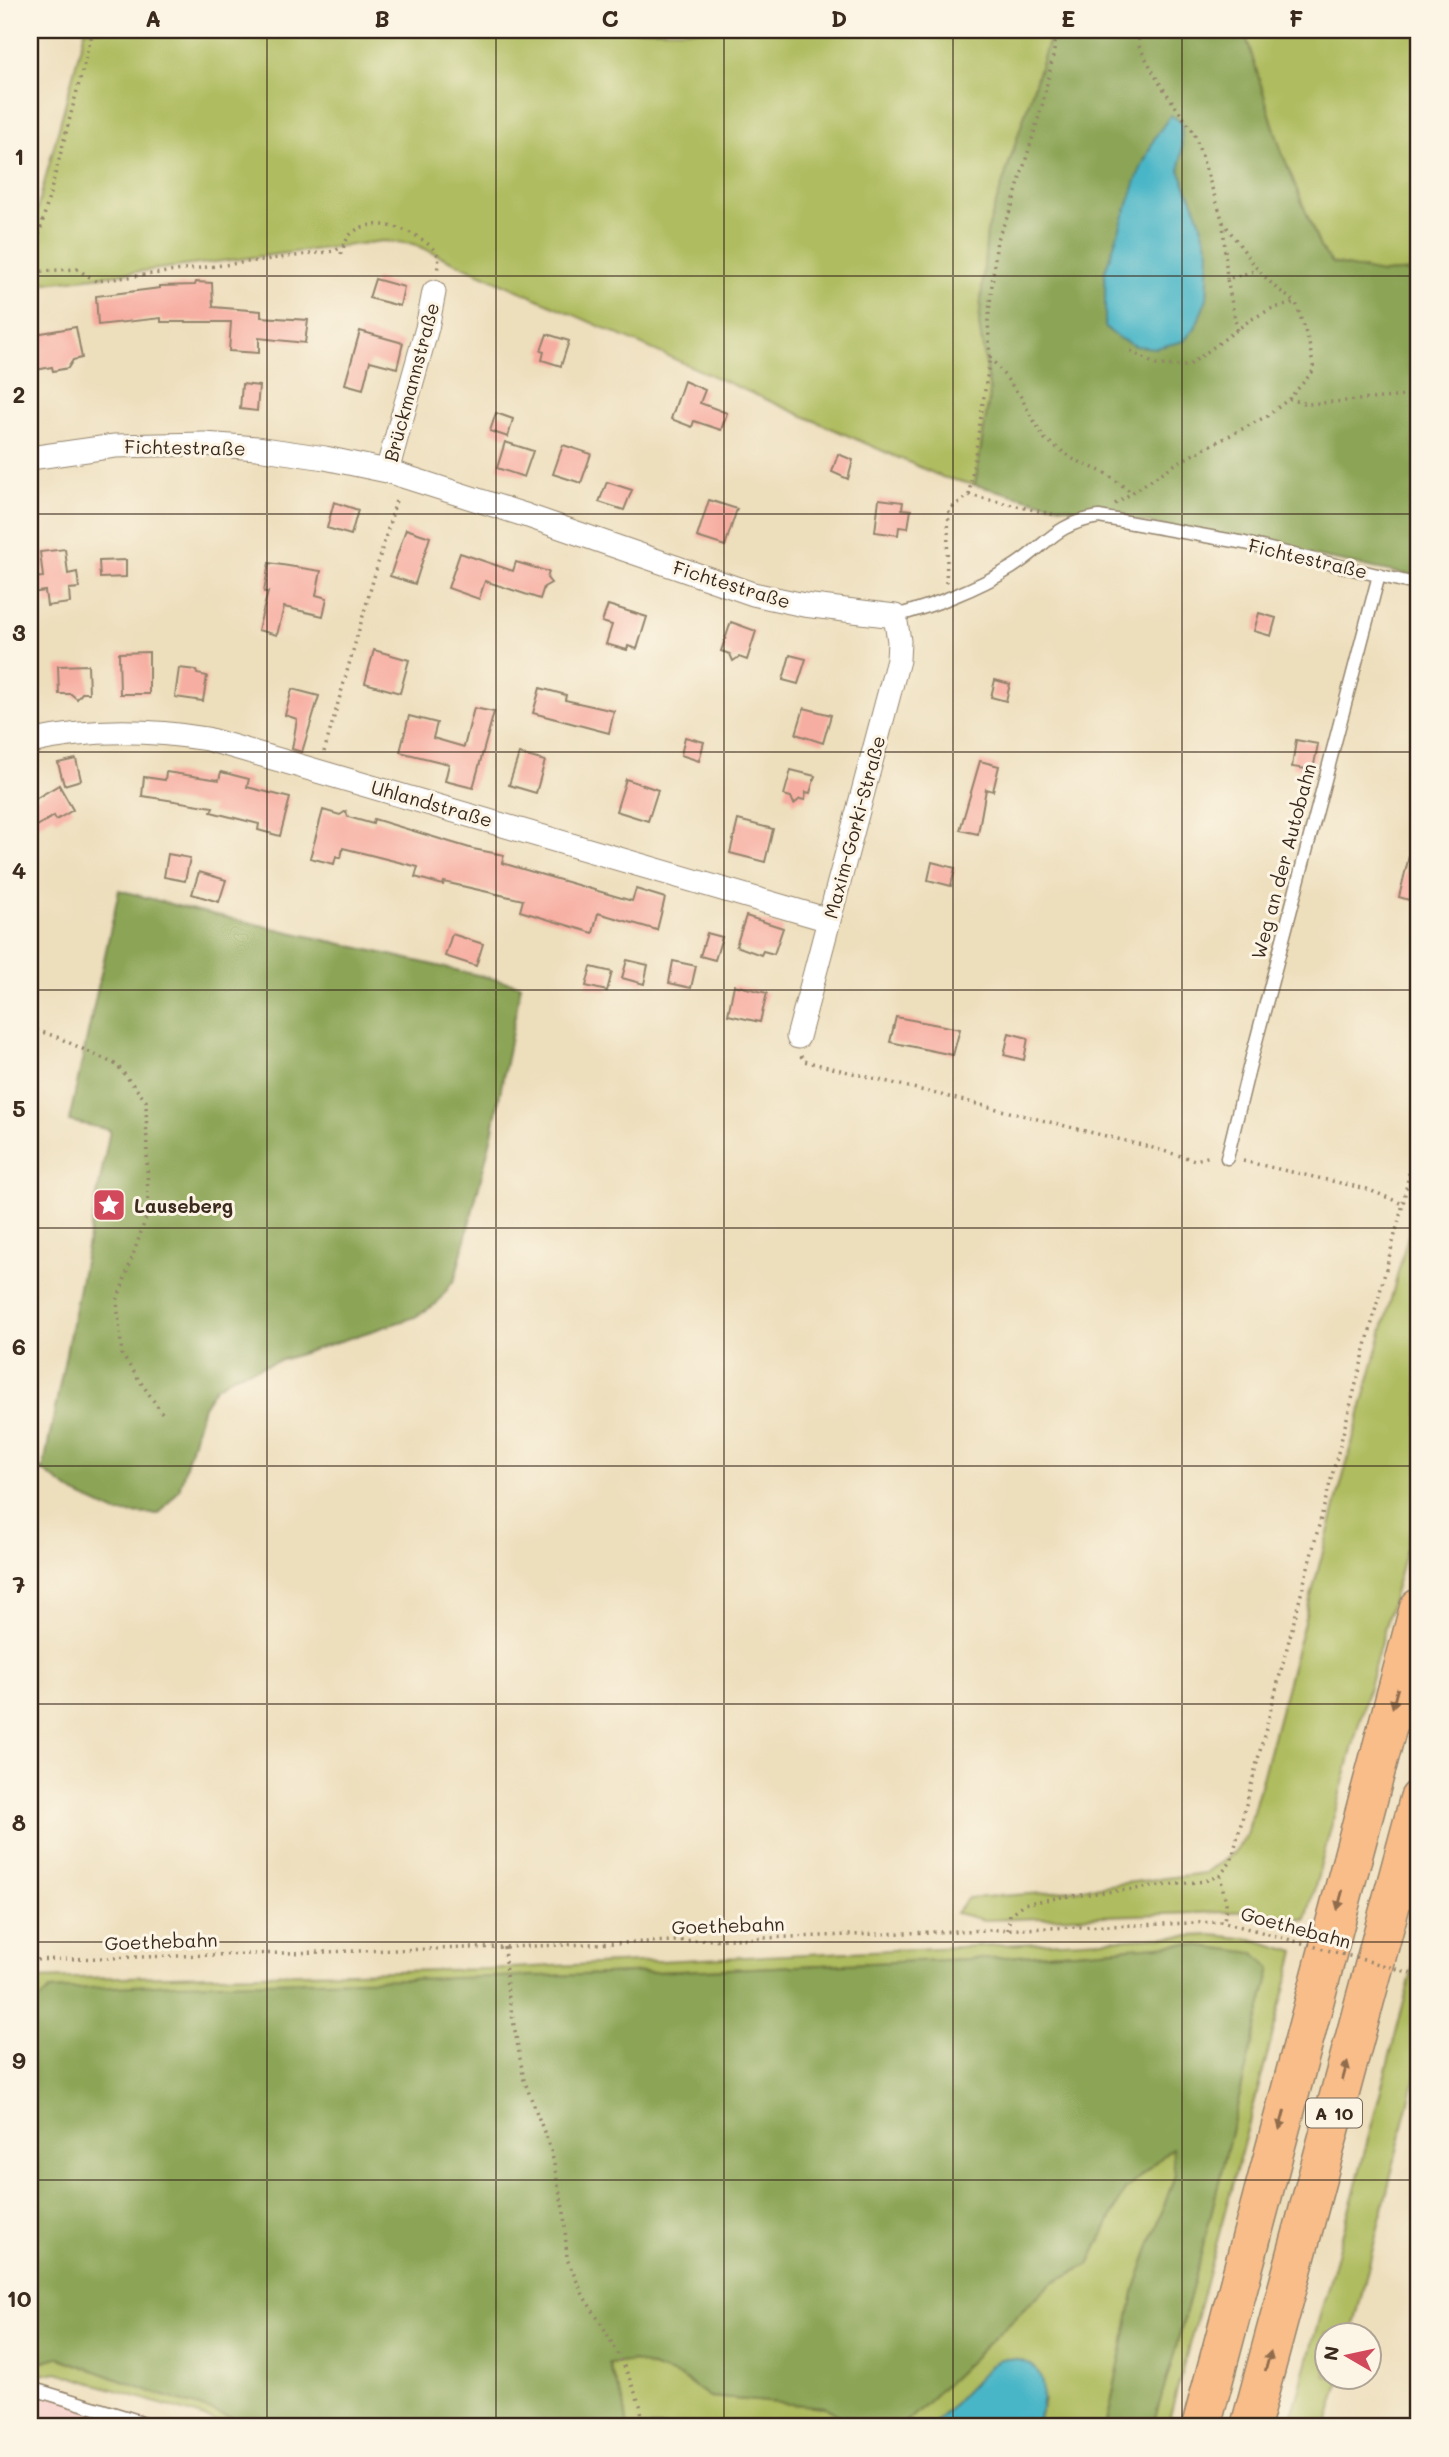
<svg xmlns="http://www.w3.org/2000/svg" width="1449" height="2457" viewBox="0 0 1449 2457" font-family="Mali,sans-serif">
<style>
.built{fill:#f7d0cc}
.green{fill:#afbc5e;stroke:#75733e;stroke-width:2}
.forest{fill:#8ba455;stroke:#63673a;stroke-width:2;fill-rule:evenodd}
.water{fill:#4ab6c7;stroke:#427072;stroke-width:2}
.building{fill:#f7aea2}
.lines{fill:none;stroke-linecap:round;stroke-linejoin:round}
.lane-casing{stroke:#94846d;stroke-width:15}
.street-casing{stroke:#94846d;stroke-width:25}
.highway-casing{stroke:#94846d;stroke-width:41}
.path{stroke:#94846d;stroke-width:3.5;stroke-dasharray:2 5;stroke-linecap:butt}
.lane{stroke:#fff;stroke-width:12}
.street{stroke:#fff;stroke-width:23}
.highway{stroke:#f8bd89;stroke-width:38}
.path-bridge{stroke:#94846d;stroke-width:3.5;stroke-dasharray:2 5;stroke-linecap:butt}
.oneway{fill:#906c4e}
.grid{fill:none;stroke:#3b2a1e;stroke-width:2;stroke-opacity:0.55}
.labels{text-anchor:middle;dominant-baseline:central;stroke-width:6;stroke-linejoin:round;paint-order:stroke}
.shield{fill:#fcf5e5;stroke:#75675a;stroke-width:2}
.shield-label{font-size:18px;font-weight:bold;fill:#3b2a1e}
.street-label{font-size:19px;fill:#3b2a1e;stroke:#fcf5e5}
.poi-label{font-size:19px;font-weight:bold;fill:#3b2a1e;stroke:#fcf5e5;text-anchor:start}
.neatline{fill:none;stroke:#3b2a1e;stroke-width:2.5}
.grid-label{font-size:23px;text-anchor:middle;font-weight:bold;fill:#3b2a1e}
</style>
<rect width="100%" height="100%" fill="#fcf5e5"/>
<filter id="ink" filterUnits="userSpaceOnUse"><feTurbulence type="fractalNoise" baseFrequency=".0143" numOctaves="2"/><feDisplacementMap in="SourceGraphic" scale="14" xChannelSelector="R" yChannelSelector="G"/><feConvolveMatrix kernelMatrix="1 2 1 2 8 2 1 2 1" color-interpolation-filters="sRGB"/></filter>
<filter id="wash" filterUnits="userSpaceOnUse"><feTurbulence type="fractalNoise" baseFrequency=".00686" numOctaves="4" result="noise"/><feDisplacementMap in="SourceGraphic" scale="28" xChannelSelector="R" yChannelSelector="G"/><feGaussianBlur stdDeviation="1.57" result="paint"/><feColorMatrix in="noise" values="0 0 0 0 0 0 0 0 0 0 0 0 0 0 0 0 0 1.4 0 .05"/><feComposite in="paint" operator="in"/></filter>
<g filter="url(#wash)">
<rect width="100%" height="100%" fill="#eddebc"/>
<path class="built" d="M30,2387L47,2390L172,2427H30Z"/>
<path class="green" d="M85,30H1052L987,232L979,324L990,392L975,485L942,477L413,244L383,241L30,285V236Z
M1244,30H1419V271L1381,273L1332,264L1320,247L1281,150Z
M1419,1187V1501L1306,1920L1257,1911L984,1920L956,1913L968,1898L1045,1893L1205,1873L1235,1852L1247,1834L1413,1217Z
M1212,1935L1251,1939L1295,1952L1167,2427H1152C1200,2277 1232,2121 1271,1968L1187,1944L991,1958L582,1975L50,1990L30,2008V1979L488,1969Z
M1419,1945V2061L1352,2334H1326V2376L1341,2377L1340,2382L1327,2427H1289L1353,2196Z
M1173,2147L1175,2175L1135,2288L1106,2427H1037L1044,2400L991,2365L932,2427H901L1051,2283L1089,2264L1124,2191Z
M58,2357L152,2392L263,2427H235L57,2372L30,2377V2365Z
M634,2361L681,2377L710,2397L825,2407L858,2427H628L624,2404L609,2364Z"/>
<path class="forest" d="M1052,30H1244L1281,150L1320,247L1332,263L1381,273L1419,271V577L1037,501L975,485L990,392L979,324L987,232ZM1181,122L1182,147L1180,172L1197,211L1209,251L1207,298L1195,328L1105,271L1118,237Z
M119,890L181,907L521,985L492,1135L455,1279L436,1304L415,1317L235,1375L215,1388L203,1406L179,1490L159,1514L116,1513L75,1494L43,1471L30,1467V1465L43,1470L110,1130L69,1121Z
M1187,1944L1254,1953L1271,1968C1232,2121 1200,2277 1152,2427H1106L1135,2288L1175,2175L1172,2148L1124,2191L1089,2264L1051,2283L901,2427H858L825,2407L710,2397L681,2377L634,2361L609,2364L624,2404L628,2427H263L152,2392L58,2357L30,2365V2008L50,1990L174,1984L582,1975L991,1958Z"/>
<path class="water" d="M1171,115L1181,122L1182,147L1180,172L1197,211L1209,251L1207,298L1195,328L1184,341L1156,348L1136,346L1118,338L1105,327V271L1138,175L1155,137Z
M1000,2359C1051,2356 1046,2392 1037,2427H932L991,2365Z"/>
<g id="blocks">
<path class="building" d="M375,279L404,287L400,306L369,298Z
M196,282L212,283L213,307L261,311V317L308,320L305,343L259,338V353L229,351L231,322H161V318L98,325L96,296L160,288V286L195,285Z
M76,327L82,358L73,360L68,368L53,371L52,367L30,371V335Z
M360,331L403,343L397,368L370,361L363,389L345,384Z
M547,334L569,341L561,366L542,360L544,352L541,351Z
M684,381L705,390L700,403L727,413L721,430L694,421L692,427L671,419Z
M242,384L259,386L257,411L240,409Z
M496,413L513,419L508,437L490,431Z
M505,442L533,451L524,477L497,468Z
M563,445L591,454L581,483L553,474Z
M838,454L853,460L848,479L832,472Z
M607,482L632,490L624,510L599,502Z
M879,499L903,502L902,509L911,510L908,528L899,527L898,535L875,532Z
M709,500L737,509L725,546L697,537Z
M334,502L358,510L351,535L327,528Z
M406,529L430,537L415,584L390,576Z
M65,549L68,574L77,572L79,588L69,589L70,603L47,606L45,591L31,593L30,578L43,577L40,552Z
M460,553L513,571L516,562L549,572L547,578L551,583L544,587L540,599L485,581L479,599L448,588Z
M126,560V577L100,578L99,561Z
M269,563L321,571L316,595L327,598L323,616L284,607L277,635L258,630L268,592H264Z
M608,605L647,617L637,649L628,646L627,650L606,644L612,625L602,622Z
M1259,613L1276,618L1271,636L1254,631Z
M731,622L756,631L747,660L739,657L733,661L730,654L721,651Z
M374,650L409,660L400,693L365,683Z
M149,652V694H120L119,653Z
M790,655L806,659L798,684L783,680Z
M88,665L89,693H82L77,699L71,694H59L58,666Z
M179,668L196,670L197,674L207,676L203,701L175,697Z
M995,680L1010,684L1006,701L991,697Z
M540,688L566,695L565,700L614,711L609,733L533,713Z
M292,689L319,696L302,752L292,749L297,719L285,715Z
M474,708L494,712L473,788L445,781L449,764L400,752L409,716L437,723L433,738L464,747Z
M804,708L831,715L823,743L796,734Z
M685,737L704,742L699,761L681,755Z
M1296,740L1318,744L1313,770L1292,767Z
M519,754L545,761L536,793L509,785Z
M76,759L81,780L64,785L58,763Z
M980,761L999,766L993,791L986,789L978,834L960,830Z
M791,770L815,776L810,793L806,792L805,800L800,799L794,804L791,797L784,795Z
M166,772L219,780L221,772L249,779L247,787L290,798L280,836L258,830L259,824L211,812L213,807L142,796L144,777L165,780Z
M626,779L658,790L648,821L616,811Z
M59,785L73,810L56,820L54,816L30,830V802Z
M323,810L340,815L346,811L348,817L373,824L374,819L473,849L504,855L502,863L632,901L636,889L665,898L657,930L598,913L593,933L520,911L523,900L444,882L443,885L415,877L418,867L343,848L341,858L336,856L334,864L310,858Z
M738,820L773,829L765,862L730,853Z
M1413,840L1419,841V890L1416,902L1399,897Z
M168,854L190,858L185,881L164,877Z
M932,862L955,868L951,886L928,880Z
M199,872L226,880L219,902L192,894Z
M746,916L783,928L774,954L763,951L761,955L736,946Z
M707,933L722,937L715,960L700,956Z
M452,934L483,944L476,966L445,956Z
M627,960L648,965L644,984L622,978Z
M673,961L696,966L691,988L669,983Z
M591,967L612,972L607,991L586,986Z
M734,985L767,993L760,1022L728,1015Z
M896,1017L960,1029L953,1055L890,1042Z
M1009,1033L1028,1038L1024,1060L1004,1055Z"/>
</g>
</g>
<g filter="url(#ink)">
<use href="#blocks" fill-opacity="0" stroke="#94846d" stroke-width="2"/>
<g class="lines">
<defs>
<path id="lane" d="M895,616C933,606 978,588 1011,568C1047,546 1053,524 1099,517L1245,543L1419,585
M1227,1158L1249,1068L1379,575
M30,2388L158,2427"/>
<path id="street" d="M30,458L115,446L204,444L257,448L325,458L387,471L528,516L753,594L804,605L895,616L899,641L898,660L798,1037
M387,471L427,328L434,292
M30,742C90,728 147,729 207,739L829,920"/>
<path id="highway" d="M1201,2427L1419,1608
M1250,2427L1419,1799"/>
</defs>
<use href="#lane" class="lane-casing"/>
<use href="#street" class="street-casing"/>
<use href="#highway" class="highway-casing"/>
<path class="path" d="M93,30L33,258L35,266L42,271L77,269L96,281L335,251L344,245
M1223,222L1227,279
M341,254C343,248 346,239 351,234C374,212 426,233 439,257L437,273
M1237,330L1227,279L1258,270
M1131,351L1156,365L1188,366L1250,320L1273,308L1296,303
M990,357L1021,397L1031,416L1045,439L1073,459L1107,474L1131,492
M1289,399L1308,404L1419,395
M969,495L1056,515
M1115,504L1177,463L1267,416L1289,399L1314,370L1309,343L1296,303L1275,287L1258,270L1223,222L1194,133L1158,81L1139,46L1138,30
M946,583L949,510L969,495L990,357L988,321L997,239L1011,209L1042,106L1054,52L1055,30
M324,752L397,497
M30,1028L57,1037L117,1065L146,1101L148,1212L117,1301L122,1355L162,1413
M801,1056L804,1061L1146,1146L1195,1160L1211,1156
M1243,1161L1367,1189L1403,1204
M1220,1875L1226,1903L1224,1923
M1008,1930L1010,1914L1023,1904L1062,1897L1205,1881L1220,1875L1231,1862L1403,1204L1419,1123
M504,1947L507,1987L524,2080L551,2150L564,2213L567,2259L584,2297L604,2328L626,2370L640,2405L644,2427
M30,1960L504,1947L1221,1922L1254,1930"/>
<use href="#lane" class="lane"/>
<use href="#street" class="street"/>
<use href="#highway" class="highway"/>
<path class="path-bridge" d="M1254,1930L1419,1975"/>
</g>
<defs><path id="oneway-solid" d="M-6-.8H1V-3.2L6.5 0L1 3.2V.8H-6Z" transform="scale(1.75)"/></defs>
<g class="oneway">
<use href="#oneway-solid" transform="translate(1395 1698) rotate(105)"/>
<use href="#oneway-solid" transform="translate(1340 1900) rotate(105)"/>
<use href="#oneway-solid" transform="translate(1345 2071) rotate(-75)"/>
<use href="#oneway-solid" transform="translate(1282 2120) rotate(105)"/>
<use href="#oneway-solid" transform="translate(1268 2361) rotate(-75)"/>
</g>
</g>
<path class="grid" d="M267,30V2427M496,30V2427M724,30V2427M953,30V2427M1182,30V2427M30,276H1419M30,514H1419M30,752H1419M30,990H1419M30,1228H1419M30,1466H1419M30,1704H1419M30,1942H1419M30,2180H1419"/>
<defs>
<symbol id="sight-square" viewBox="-11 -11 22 22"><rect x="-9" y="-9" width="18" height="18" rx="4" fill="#d1495b" stroke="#fcf5e5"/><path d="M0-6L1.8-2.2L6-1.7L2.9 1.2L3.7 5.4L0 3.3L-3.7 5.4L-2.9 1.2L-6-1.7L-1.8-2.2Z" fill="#fff"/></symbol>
</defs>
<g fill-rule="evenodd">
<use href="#sight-square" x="90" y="1186" width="38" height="38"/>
</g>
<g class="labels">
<rect class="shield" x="1306" y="2098.5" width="56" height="29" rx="5"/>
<g class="shield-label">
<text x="1334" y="2113">A 10</text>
</g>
<g class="street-label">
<text transform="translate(411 382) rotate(-75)">Brückmannstraße</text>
<text transform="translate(185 447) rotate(1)">Fichtestraße</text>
<text transform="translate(1308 558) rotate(13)">Fichtestraße</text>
<text transform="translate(732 584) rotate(17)">Fichtestraße</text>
<text transform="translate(432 803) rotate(16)">Uhlandstraße</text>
<text transform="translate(854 827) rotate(-75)">Maxim-Gorki-Straße</text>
<text transform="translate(1283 861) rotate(-75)">Weg an der Autobahn</text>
<text transform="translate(728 1925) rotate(-2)">Goethebahn</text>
<text transform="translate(1296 1927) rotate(15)">Goethebahn</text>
<text transform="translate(161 1941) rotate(-2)">Goethebahn</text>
</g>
<g class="poi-label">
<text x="134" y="1205">Lauseberg</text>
</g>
</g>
<rect width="1449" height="2457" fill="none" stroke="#fcf5e5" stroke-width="77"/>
<g transform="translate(1348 2356) rotate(279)"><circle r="33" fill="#fcf5e5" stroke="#afa495" stroke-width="2"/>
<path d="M0-5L12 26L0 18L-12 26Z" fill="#d1495b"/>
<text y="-10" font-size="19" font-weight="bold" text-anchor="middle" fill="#3b2a1e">N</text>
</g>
<rect x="38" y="38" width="1372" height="2380" class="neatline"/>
<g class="grid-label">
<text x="153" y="27">A</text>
<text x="382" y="27">B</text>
<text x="610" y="27">C</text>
<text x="839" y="27">D</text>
<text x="1068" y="27">E</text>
<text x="1296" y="27">F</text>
<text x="19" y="165">1</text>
<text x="19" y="403">2</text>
<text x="19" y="641">3</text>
<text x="19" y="879">4</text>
<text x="19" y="1117">5</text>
<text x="19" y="1355">6</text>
<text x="19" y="1593">7</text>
<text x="19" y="1831">8</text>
<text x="19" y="2069">9</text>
<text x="19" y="2307">10</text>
</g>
</svg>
